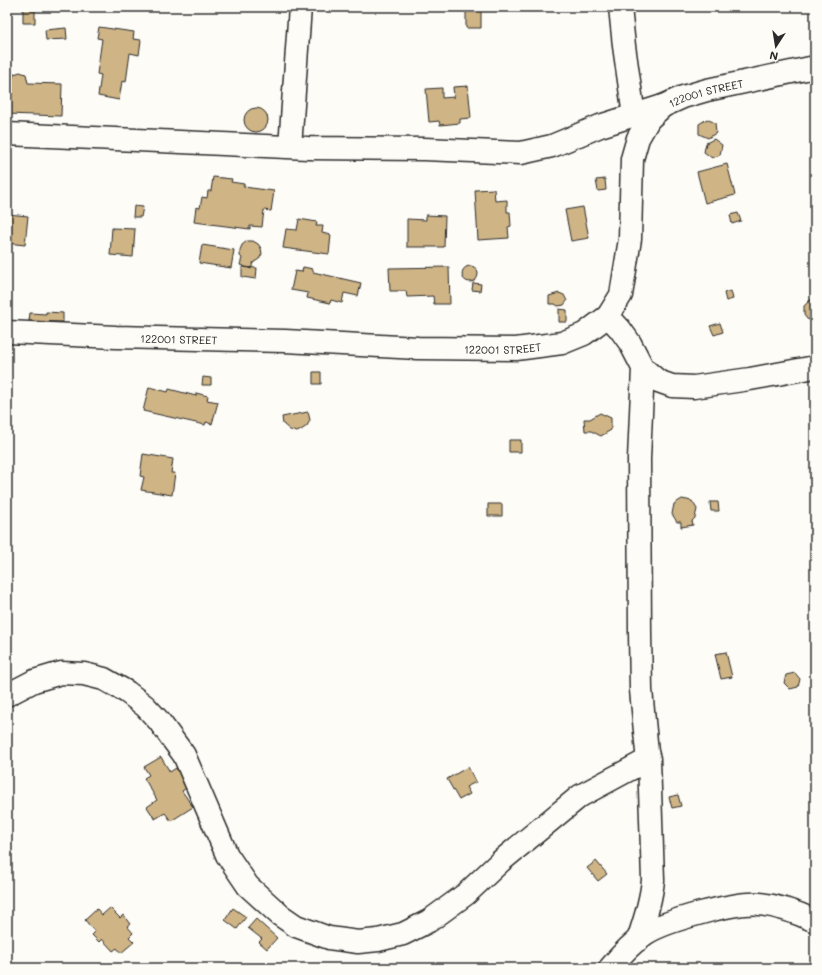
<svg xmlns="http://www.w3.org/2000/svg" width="822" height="975" viewBox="0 0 822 975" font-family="Mali,sans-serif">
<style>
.building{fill:#cfb485;stroke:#2b2b2b}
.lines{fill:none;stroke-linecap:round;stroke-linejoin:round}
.street-casing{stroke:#2b2b2b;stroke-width:25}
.secondary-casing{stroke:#2b2b2b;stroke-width:25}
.street{stroke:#fdfcf7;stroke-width:22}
.secondary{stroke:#fdfcf7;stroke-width:22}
.labels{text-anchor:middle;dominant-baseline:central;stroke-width:3;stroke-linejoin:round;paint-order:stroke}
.street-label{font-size:11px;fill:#2b2b2b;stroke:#fdfcf7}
</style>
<rect width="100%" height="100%" fill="#fdfcf7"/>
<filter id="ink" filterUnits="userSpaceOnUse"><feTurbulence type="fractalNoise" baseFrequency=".025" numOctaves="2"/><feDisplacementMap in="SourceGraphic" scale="8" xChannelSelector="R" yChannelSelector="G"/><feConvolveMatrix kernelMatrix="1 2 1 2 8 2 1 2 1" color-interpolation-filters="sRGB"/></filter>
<g filter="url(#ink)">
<path class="building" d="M23,7H35V23H23Z
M466,10H481V28H466Z
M99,27L134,32L133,39L141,40L139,55L130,53L126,82L122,81L119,100L98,96L101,75L97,74L102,39L97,38Z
M66,28L67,39L46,40L45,30Z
M20,72L26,74L28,83L62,84L61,116L7,114V82H11L14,74Z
M468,86L471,118L460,119V123L440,125L439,121L429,122L426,89L442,88V98L454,97L453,87Z
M244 120a12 12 0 1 1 24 0a12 12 0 1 1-24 0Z
M707,119L715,123L716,133L708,138L699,134V124Z
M714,139L722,145L720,155L712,158L704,152L706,143Z
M727,164L735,195L705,203L697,172Z
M213,177L232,179L231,182L244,184V187L274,191L271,211L264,210L262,227L250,226V229L194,222L196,207L200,208L202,197L207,198L208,191H211Z
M605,179L606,190L598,191L596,180Z
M494,189L495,201L507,200V212H510L511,226L508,227L509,238L478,240L475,190Z
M134,206L143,207L141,217H133Z
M583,207L589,238L571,241L565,210Z
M738,213L741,221L732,224L730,215Z
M7,214L28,216L25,245L7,243Z
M426,215L445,216L444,247H407V219L426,220Z
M299,219L317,222L316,226H323L322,233L331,235L329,254L283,248L286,229L297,230Z
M112,228L135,229L133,257L110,255Z
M247,241H253L258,244L261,248L262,254L259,259L253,263L251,269L240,265L242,258L240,256V250L242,245Z
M202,245L234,250L231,268L199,263Z
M462 274a8 8 0 1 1 16 0a8 8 0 1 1-16 0Z
M242,267L257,268L256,279L242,277Z
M303,267L313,269V272L361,283L358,296L344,293L342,303L331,300L330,303L307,298L308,293L291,290L295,271L302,272Z
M449,267L450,304H434L433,296L407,297L406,291H390L389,268Z
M473,283L481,284L480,291L472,290Z
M731,291L733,299L726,301L724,293Z
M559,293L564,295L567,301L564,305L558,306L555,304H549V296Z
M810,300H815V322L807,319L804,315V306Z
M559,309L567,310V322H559Z
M46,312L63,313V322L29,321L30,313L46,314Z
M720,323L723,332L714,335L710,326Z
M313,372H321V384H313Z
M203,377L211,378V385H202Z
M149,387L168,392L169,389L196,396V393L208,396L207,400L218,402L212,424L206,422L205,425L143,411Z
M308,412L310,420L307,426L301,430L297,432L290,430L283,424L282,417Z
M600,413L611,418V430L601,436L591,431H585L584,419H590Z
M509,440H521V452H509Z
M143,454L173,459L171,473H175L172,495L141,490L144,477L140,476Z
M682,499L692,501L697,509L695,518L692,521L693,525L681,527V522H677L672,514L674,504Z
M710,502H718L719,511H711Z
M488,504H502V516H488Z
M726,652L732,677L721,679L715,654Z
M795,673L800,679L798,687L790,689L784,683L786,675Z
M161,757L170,772L176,768L188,787L182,791L193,807L171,821L165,813L155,819L147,807L157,800L144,778L149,775L144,767Z
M468,767L476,782L466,787L470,794L459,800L447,779Z
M678,795L681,806L672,808L669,797Z
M596,861L607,874L598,881L587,868Z
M110,908L120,918L123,915L130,924L127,926L133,933L129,937L134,942L121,953L117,948L113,951L102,939L99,942L92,935L95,932L85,920L97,909L102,915Z
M233,908L246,917L237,929L225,920Z
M256,919L277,938L267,949L259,942L262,939L248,928Z"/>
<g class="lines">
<defs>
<path id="street" d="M620,7L624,46L634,116
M7,134L308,148L424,149L521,153L552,146L600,126L663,106
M290,147L300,7
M608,316L620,329L630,343L643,368L658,381L672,386L694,387L750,379L815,367
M7,695L34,681L61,673L84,674L104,679L127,692L145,706L159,721L184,755L227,855L248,886L280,915L296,926L329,938L358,942L378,940L403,934L429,921L466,894L501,861L580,796L649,759
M638,940C645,920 651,901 653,880L649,759L647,752L641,690L640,633L639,459L643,368
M610,968C620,956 632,943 645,934C664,921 737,901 760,904C779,906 798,913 815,921"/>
<g id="secondary">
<path id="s1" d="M7,332L116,337L285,341L418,348L516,349L562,343L584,334L608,316L621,295L630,239L632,159L638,138L649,119L663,106L683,97L707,90L815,67"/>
</g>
</defs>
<use href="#street" class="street-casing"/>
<use href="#secondary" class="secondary-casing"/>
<use href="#street" class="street"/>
<use href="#secondary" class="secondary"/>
</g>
</g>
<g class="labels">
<g class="street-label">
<text stroke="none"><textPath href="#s1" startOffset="879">122001 STREET</textPath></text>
<text stroke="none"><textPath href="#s1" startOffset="172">122001 STREET</textPath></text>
<text stroke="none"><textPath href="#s1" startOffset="496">122001 STREET</textPath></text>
</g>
</g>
<rect width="822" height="975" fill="none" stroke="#fdfcf7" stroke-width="24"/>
<rect x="12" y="12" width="798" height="951" fill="none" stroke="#2b2b2b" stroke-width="1.5" filter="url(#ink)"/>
<g transform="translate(776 46) rotate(192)" stroke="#fdfcf7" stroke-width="3" paint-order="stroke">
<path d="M0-3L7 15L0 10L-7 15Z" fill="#2b2b2b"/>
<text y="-6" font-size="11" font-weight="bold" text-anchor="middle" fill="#2b2b2b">N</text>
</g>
</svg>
